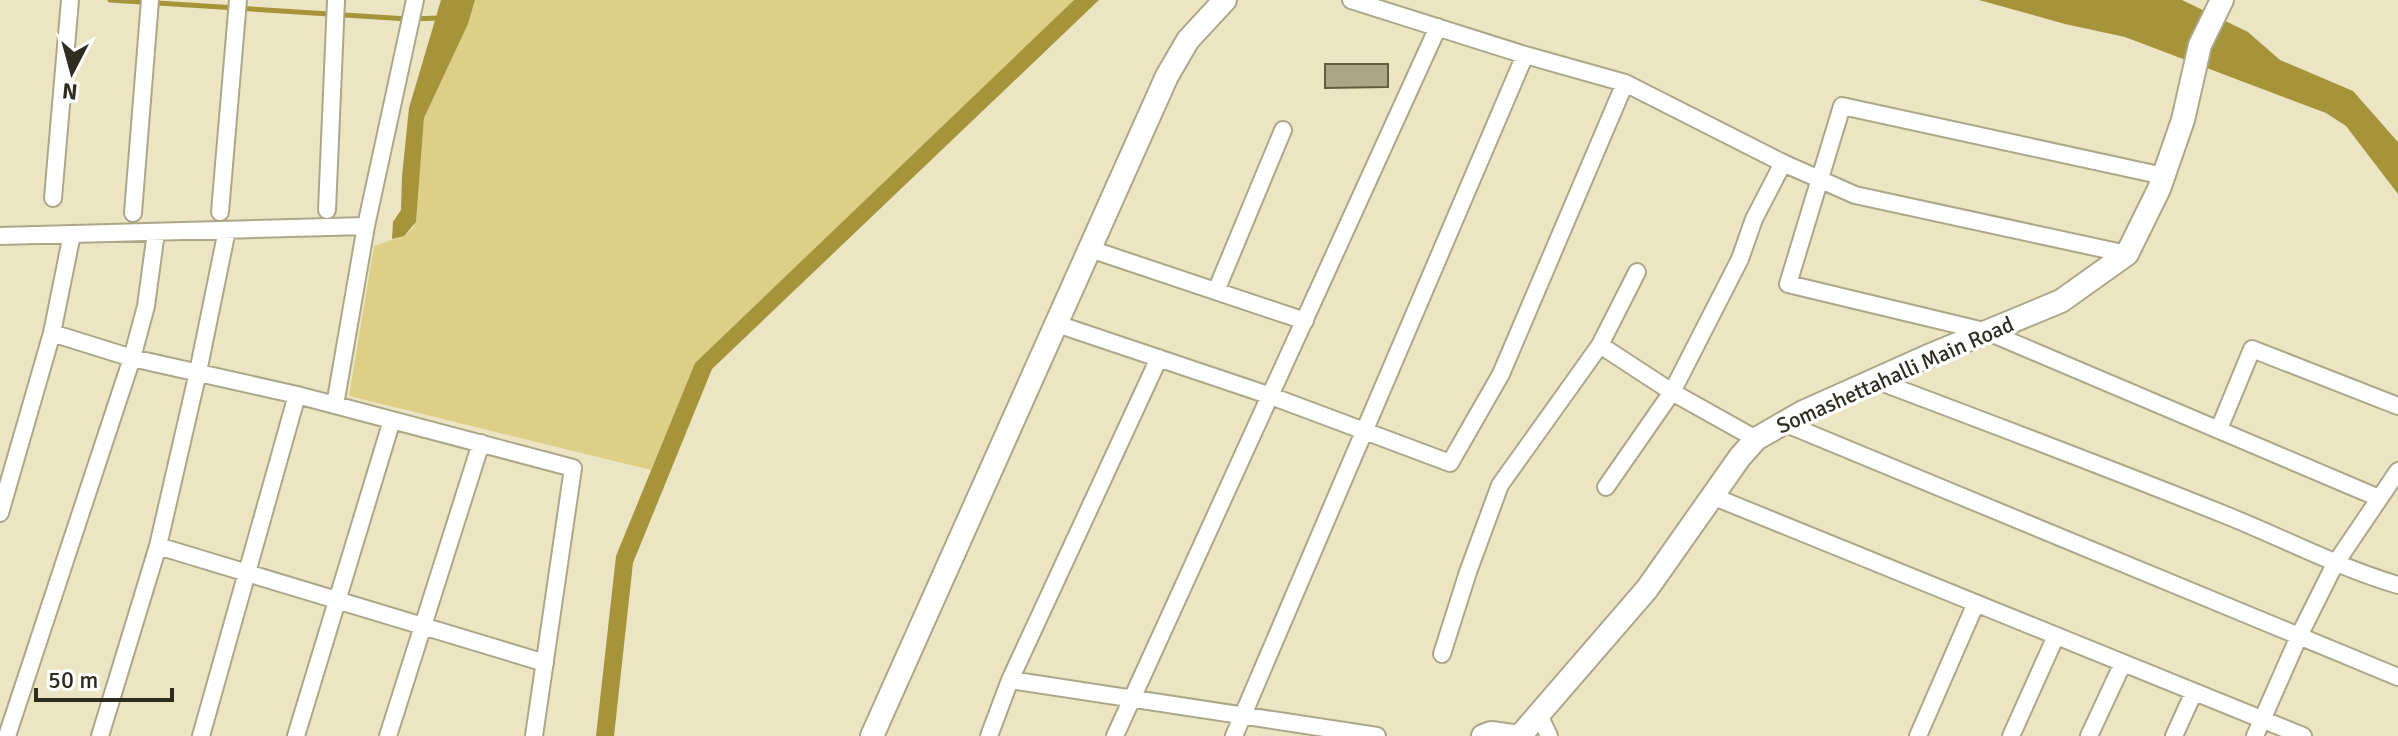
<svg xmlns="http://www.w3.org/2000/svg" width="2398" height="736" viewBox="0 0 2398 736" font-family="Signika,sans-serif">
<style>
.green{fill:#decf86}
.water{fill:#a5943a}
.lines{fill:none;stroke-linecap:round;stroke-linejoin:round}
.stream{stroke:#a5943a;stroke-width:5}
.building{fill:#aca687;stroke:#625c3f;stroke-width:2}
.minor-casing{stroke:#ada788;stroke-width:20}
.tertiary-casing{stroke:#ada788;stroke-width:26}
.minor{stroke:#fff;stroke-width:16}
.tertiary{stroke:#fff;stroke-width:22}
.labels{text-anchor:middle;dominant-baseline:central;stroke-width:7;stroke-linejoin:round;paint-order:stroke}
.street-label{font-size:22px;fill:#2f2c20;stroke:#fff}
</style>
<rect width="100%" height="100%" fill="#ebe5c4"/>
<path class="green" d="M475,0H1074L695,363L651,470L349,396L374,246C389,240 409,238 416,222L424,118L468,24Z"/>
<path class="water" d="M441,0H475L468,24L424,118L416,222L404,236L392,239L393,222L401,210L402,176L409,108Z
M1074,0H1099L712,369L633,563L614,736H596L616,556L695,363Z
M1979,0H2182L2248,32L2280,60L2353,91L2398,142V194L2346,126L2326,113L2125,37L2065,24Z"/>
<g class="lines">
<path class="stream" d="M110,0L408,19L440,18"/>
</g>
<path class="building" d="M1325,64H1388V87L1325,88Z"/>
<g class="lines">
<defs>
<path id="minor" d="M1351,0L1525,55L1625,83L1783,163L1855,195L2127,254
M2159,175L1842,106L1788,284L1988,332L2379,498
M53,198L70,0
M327,210L336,0
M220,212L238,0
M133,213L150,0
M0,236L366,226
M1090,249L1305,321
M1216,291L1283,130
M1057,324L1271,396L1450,463L1501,374L1625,83
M52,333L132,358L297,395L573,468L534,736
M1600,345L1672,392L1756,439
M1875,380C1992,424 2108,468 2223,514C2281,537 2337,567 2398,585
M335,405L366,226L415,0
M1784,423L2398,677
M2219,429L2252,349L2398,406
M1606,487L1672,392L1740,259L1754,219L1783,163
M1712,496L2303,736
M0,513L52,333L72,234
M158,546L545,663
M1442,654L1468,572L1500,485L1600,345L1637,272
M1010,680L1377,736
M1539,715L1549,736
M7,736L132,358L146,306L156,232
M100,736L158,546L198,372L227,230
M201,736L297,395
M296,736L392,420
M388,736L481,443
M989,736L1010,680L1159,358
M1115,736L1438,27
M1234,736L1525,55
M1918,736L1976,603
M2011,736L2056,636
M2089,736L2123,663
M2174,736L2194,692
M2255,736L2299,636L2335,564L2398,471"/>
<path id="tertiary" d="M872,736L1167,76L1188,40L1225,0
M1483,736L1491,733L1513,736
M1520,736L1647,589L1740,457L1756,439L1803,412L1926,357L2061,301L2127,254L2159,189L2183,120L2200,45L2222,0"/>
</defs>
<use href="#minor" class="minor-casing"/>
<use href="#tertiary" class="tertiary-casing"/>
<use href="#minor" class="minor"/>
<use href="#tertiary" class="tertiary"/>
</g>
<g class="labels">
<g class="street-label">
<text transform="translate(1895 375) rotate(-24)">Somashettahalli Main Road</text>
</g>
</g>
<g transform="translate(72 72) rotate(186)" stroke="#ffffff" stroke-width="6" paint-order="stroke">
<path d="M0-6L14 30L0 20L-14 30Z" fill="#2f2c20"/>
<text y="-12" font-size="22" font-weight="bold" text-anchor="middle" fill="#2f2c20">N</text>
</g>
<path d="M36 688v12h136v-12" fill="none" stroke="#2f2c20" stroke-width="4"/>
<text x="48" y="688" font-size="24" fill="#2f2c20" stroke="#ffffff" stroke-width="6" paint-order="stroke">50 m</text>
</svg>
